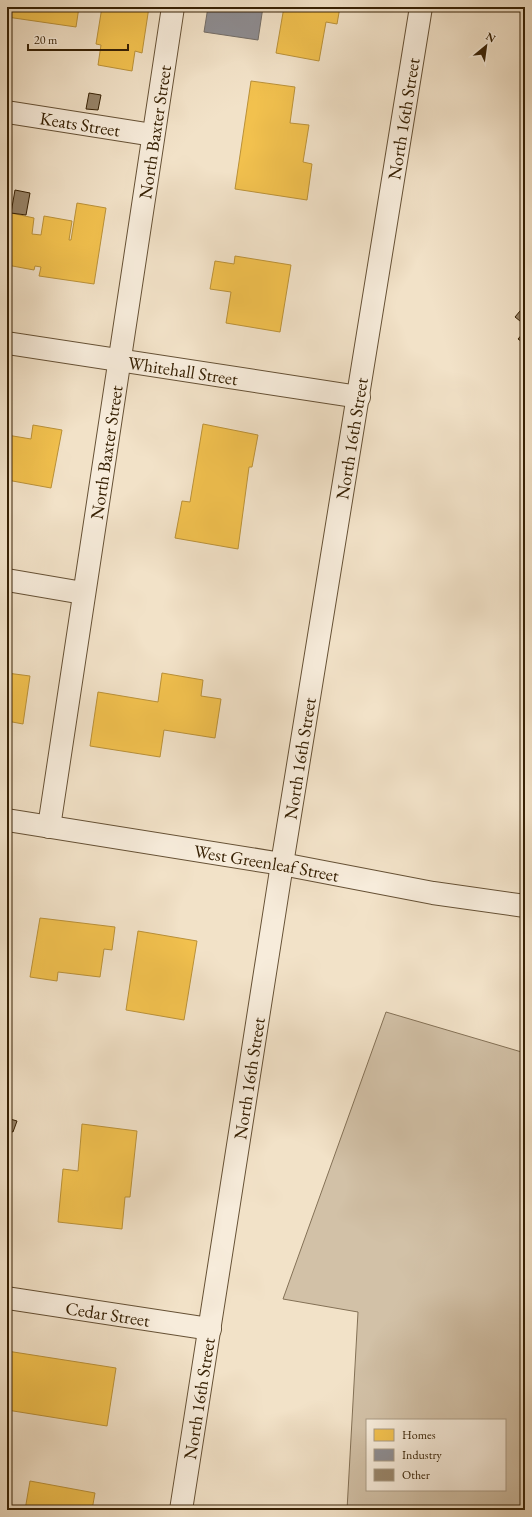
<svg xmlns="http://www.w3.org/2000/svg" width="532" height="1517" viewBox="0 0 532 1517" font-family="'EB Garamond',serif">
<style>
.green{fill:#d2c1a7;stroke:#847156;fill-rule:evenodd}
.homes{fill:#f2c14e;stroke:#ba9138}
.industry{fill:#8d8d92;stroke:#736d67}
.building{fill:#98856a;stroke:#372104}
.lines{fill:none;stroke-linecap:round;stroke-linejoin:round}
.minor-casing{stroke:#665135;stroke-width:24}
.minor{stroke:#f7ecdb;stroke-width:22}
.labels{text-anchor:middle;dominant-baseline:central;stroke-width:4;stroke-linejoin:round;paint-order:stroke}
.street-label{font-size:18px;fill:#372104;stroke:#f7ecdb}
</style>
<rect width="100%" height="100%" fill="#f2e2c8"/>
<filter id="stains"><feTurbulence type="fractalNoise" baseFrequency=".005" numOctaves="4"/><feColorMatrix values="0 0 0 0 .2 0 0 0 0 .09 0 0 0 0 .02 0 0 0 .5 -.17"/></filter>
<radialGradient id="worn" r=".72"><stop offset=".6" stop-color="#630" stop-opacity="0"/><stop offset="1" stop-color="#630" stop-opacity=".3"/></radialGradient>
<path class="green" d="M386,1012L525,1053V1510H347L358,1312L283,1299ZM367,1420H505V1490H367Z"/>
<path class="homes" d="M7,7H79L76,27L7,17Z
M102,7H149L142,53L135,51L132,71L98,65L101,45L96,44Z
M284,7H340L337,24L326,22L319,61L276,53Z
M251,81L295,87L290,123L309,125L303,162L312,164L307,200L235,189Z
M77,203L106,208L94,284L39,276L41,267L35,266L34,270L7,265V242L10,230L11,213L34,218L32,234L41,235L44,216L72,221L69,240H71Z
M235,256L291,265L280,332L226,323L231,292L210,289L215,261L234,264Z
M203,424L258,435L252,467H249L238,549L175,538L182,501L190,502Z
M33,425L62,430L51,488L7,480V435L31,439Z
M7,673L30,676L23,724L7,721Z
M162,673L203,680L201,696L221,699L215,738L164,730L160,757L90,746L98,692L158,702Z
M40,918L115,927L112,950L104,949L100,977L58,972L57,981L30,977Z
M138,931L197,941L184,1020L126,1010Z
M82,1124L137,1131L130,1197H125L122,1229L58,1222L63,1169L78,1171Z
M7,1351L116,1368L107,1426L7,1410Z
M30,1481L95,1493L92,1510H25Z"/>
<path class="industry" d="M208,7H263L258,40L204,32Z"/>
<path class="building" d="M89,93L101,95L98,110L86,109Z
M15,190L30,193L26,215L11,213Z
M525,305V325L515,317Z
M525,331V344L518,339Z
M7,1118L17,1121L13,1132L7,1130Z"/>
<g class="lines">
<defs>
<g id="minor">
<path id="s1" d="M7,112L153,135"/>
<path id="s2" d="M7,343L359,397"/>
<path d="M7,580L83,593"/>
<path id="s3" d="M7,820L282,864L433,893L525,906"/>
<path id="s4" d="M49,827L173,7"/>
<path id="s5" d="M7,1298L210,1329"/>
<path id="s6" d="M181,1510L282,864L421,7"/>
</g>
</defs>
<use href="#minor" class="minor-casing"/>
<use href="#minor" class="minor"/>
</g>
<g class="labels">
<g class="street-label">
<text stroke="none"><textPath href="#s6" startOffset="1409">North 16th Street</textPath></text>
<text stroke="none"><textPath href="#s1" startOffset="74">Keats Street</textPath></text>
<text stroke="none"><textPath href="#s4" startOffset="703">North Baxter Street</textPath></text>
<text stroke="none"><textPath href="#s2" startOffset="178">Whitehall Street</textPath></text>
<text stroke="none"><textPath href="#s6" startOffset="1085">North 16th Street</textPath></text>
<text stroke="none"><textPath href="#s4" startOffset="379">North Baxter Street</textPath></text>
<text stroke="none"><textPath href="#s6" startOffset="761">North 16th Street</textPath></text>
<text stroke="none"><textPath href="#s3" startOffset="263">West Greenleaf Street</textPath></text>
<text stroke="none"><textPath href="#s6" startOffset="437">North 16th Street</textPath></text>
<text stroke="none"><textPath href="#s5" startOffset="102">Cedar Street</textPath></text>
<text stroke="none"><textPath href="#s6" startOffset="113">North 16th Street</textPath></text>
</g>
</g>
<rect width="532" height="1517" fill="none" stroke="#f2e2c8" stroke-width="24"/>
<rect x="8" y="8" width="516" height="1501" fill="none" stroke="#372104" stroke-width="2"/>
<rect x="12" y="12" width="508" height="1493" fill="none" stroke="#372104"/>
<rect x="366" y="1419" width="140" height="72" fill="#f7ecdb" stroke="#aa9b85"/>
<rect x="374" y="1429" width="20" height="12" fill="#f2c14e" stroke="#aa9b85"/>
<text x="402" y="1439" font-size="12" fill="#372104">Homes</text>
<rect x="374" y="1449" width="20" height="12" fill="#8d8d92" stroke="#aa9b85"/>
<text x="402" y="1459" font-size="12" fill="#372104">Industry</text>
<rect x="374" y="1469" width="20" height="12" fill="#98856a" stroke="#aa9b85"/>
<text x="402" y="1479" font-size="12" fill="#372104">Other</text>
<g transform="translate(486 46) rotate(29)" stroke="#f7ecdb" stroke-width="3" paint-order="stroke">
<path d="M0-3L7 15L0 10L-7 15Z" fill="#372104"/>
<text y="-6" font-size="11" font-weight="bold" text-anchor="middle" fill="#372104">N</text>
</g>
<path d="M28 44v6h100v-6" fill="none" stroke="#372104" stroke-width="2"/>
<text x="34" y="44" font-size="12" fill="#372104" stroke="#f7ecdb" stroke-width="3" paint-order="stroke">20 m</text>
<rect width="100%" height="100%" filter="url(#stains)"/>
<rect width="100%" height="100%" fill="url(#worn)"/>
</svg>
